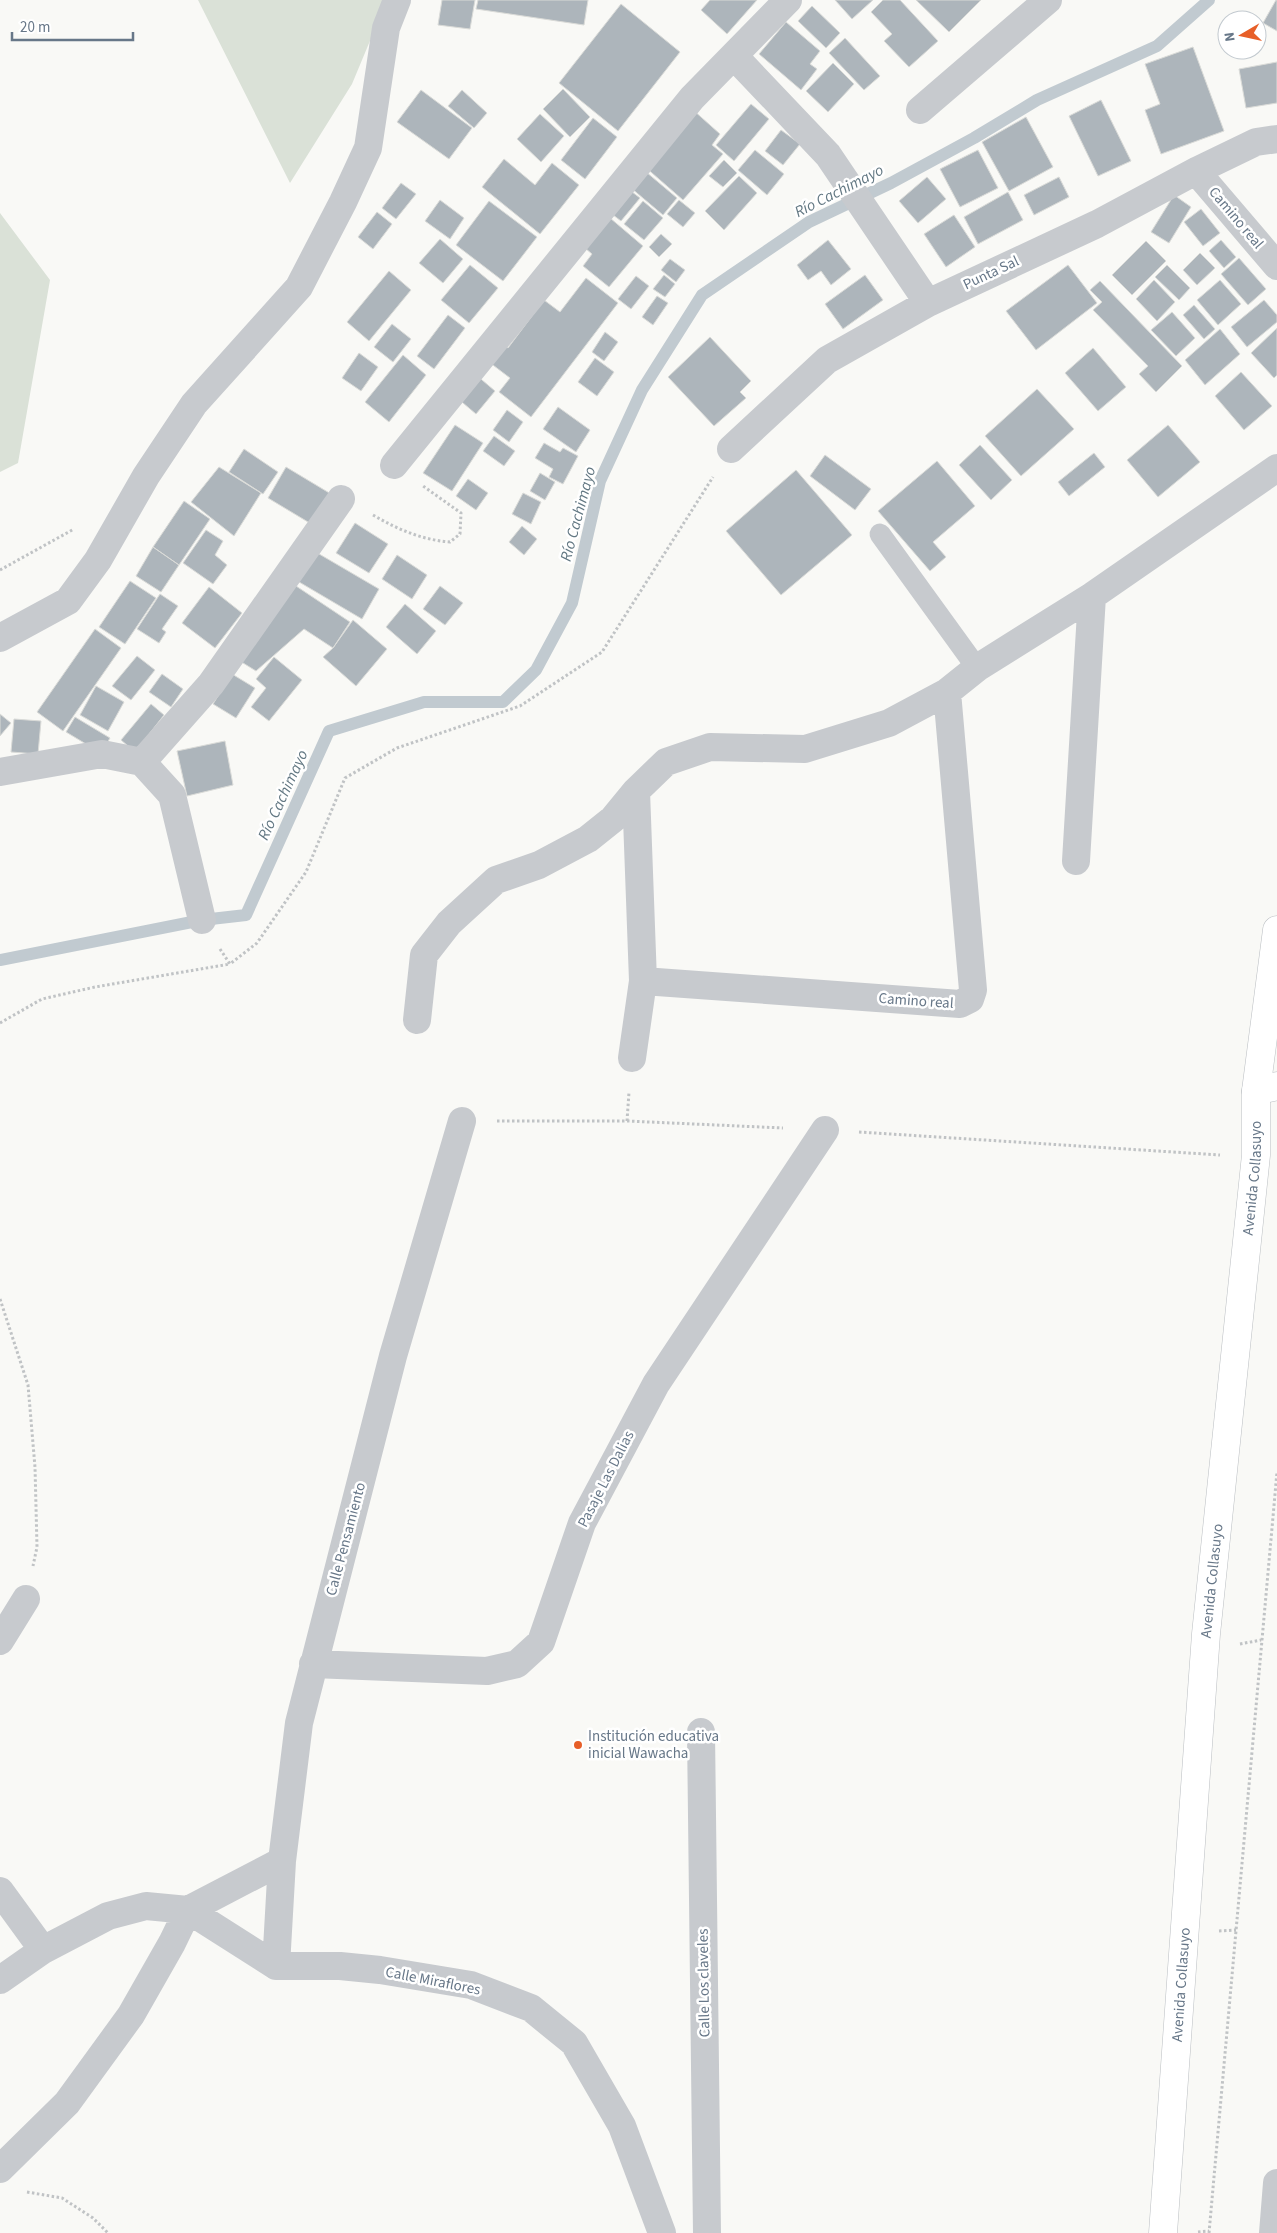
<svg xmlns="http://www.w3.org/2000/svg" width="1277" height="2233" viewBox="0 0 1277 2233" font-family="'Source Sans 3',sans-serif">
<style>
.green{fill:#dae1d7}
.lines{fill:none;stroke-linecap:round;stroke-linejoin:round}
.stream{stroke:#c1cad0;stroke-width:12}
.building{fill:#adb5bb;stroke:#dadbd8}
.secondary-casing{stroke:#b9bec3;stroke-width:29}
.primary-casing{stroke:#babec2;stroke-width:29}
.path{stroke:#c0c3c5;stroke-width:3;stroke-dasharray:2.5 2.5;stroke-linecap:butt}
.lane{stroke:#c7cace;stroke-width:21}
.street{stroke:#c7cace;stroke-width:28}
.secondary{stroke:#fff;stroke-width:28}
.primary{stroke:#fff;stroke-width:28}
.poi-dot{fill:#e75f28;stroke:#fff;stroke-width:2}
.labels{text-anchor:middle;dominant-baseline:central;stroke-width:5;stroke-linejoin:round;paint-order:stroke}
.street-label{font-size:15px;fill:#677788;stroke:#fff}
.poi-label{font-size:15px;fill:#677788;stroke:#fff;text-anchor:start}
.water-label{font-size:16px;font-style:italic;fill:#637883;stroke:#fff}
</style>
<rect width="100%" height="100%" fill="#f9f9f6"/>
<path class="green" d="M198,0H387L352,84L290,183Z
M0,213L50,280L18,463L0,472Z"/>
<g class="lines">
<path class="stream" d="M0,960L202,920L246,915L329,731L424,702H503L536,670L572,603L600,481L642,390L702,295L809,222L891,183L974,138L1037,100L1157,46L1209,0"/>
</g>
<path class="building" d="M442,0H475L470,29L438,25Z
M478,0H588L584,25L476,9Z
M710,0H757L727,34L701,10Z
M835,0H873L852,19Z
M883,0H900L938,41L909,67L884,41L892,34L871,12Z
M916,0H981L949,32Z
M1276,0H1277V31L1263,23Z
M621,4L680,52L618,131L559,83Z
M812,6L840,33L826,48L798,21Z
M786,22L820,51L810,64L817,69L801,90L759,54Z
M845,38L880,76L864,90L829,53Z
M1193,47L1224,131L1161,154L1145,110L1160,104L1145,64Z
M1277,62V103L1246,108L1239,69Z
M833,63L854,84L828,112L806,91Z
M563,89L590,117L570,137L543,109Z
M421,90L472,128L449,159L397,122Z
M462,90L487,113L474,128L448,106Z
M1101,100L1131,161L1098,176L1069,116Z
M751,104L769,119L734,161L716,145Z
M692,109L720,134L712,145L723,154L683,200L644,166Z
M540,114L564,136L541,162L517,139Z
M1026,117L1053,167L1009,191L982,142Z
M593,118L617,137L585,179L561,160Z
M781,130L800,144L783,165L765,151Z
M755,150L784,174L767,195L738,170Z
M978,150L998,188L960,207L940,169Z
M504,159L535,185L552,163L579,185L540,234L482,187Z
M724,160L737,173L723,187L709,176Z
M639,166L677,198L663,215L624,182Z
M739,176L757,193L724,230L705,211Z
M927,177L946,199L918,223L899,201Z
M1059,177L1069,197L1034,215L1024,195Z
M401,183L416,194L396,219L382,208Z
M623,185L640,198L621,221L604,208Z
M1008,192L1023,220L978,244L964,217Z
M1174,195L1191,207L1169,243L1151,232Z
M440,200L464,218L450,239L425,221Z
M679,200L695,213L683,227L667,214Z
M489,201L537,237L503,281L456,245Z
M643,201L663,218L644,240L624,224Z
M1201,209L1220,233L1203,246L1184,222Z
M377,212L392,224L373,249L358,237Z
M603,212L643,246L609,287L583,266L592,254L578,242Z
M954,215L975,247L946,267L924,234Z
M661,234L672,244L659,257L649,247Z
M440,239L463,259L443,283L419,263Z
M828,240L851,269L831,285L821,271L808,280L797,265Z
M1221,240L1236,257L1224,268L1209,251Z
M1146,241L1166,261L1132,295L1112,275Z
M1200,253L1215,268L1197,285L1183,270Z
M1239,258L1266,289L1248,305L1221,274Z
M670,259L685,270L676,282L661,270Z
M470,265L498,288L469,323L441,300Z
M1068,265L1097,303L1036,350L1006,311Z
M1167,265L1190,288L1179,300L1155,277Z
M389,271L411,290L369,341L347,322Z
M664,275L675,284L665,297L653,289Z
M865,275L883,300L843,329L825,304Z
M636,276L649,286L631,309L618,299Z
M586,278L618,303L531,417L499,392L510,378L485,359L499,341L508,348L544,300L560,312Z
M1154,280L1175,302L1157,321L1136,299Z
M1220,280L1241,304L1218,325L1197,300Z
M1100,281L1182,366L1156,392L1139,374L1148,366L1093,310L1102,302L1090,290Z
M657,296L668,303L653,325L642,317Z
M1264,300L1277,315V322L1247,347L1231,327Z
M1194,305L1215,329L1204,339L1183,315Z
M1172,312L1195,338L1176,356L1151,330Z
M448,315L465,328L434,369L417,356Z
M392,324L411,339L393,362L374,347Z
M1277,328V375L1274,378L1251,353Z
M1220,329L1240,354L1205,385L1185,360Z
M605,332L618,342L604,361L592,352Z
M710,337L751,381L740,392L746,398L714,426L668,377Z
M1093,348L1126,387L1098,411L1065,373Z
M359,353L378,367L361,391L342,378Z
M403,355L426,375L389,422L365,402Z
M595,358L614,372L597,396L578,382Z
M1241,372L1272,406L1244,430L1215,396Z
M475,374L495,391L476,414L456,397Z
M1037,389L1074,429L1021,476L985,436Z
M558,407L590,430L576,452L543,429Z
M507,410L523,422L509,442L493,430Z
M455,425L483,443L452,491L423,473Z
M1168,425L1200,462L1158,497L1127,460Z
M494,436L515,451L504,466L483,451Z
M544,443L560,452L563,448L578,456L563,484L549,477L553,469L535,458Z
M980,445L1012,480L991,500L959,465Z
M244,449L278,472L263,494L229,472Z
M1094,453L1105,467L1069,496L1058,482Z
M825,455L871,489L855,510L810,476Z
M937,461L975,506L933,542L946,557L930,571L878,511Z
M219,467L261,493L234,536L191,502Z
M286,467L331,494L313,525L268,498Z
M796,470L852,535L781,595L726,531Z
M540,473L555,482L545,500L530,491Z
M468,479L488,493L476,510L456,496Z
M523,493L541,502L531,524L512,514Z
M184,501L210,519L179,565L153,547Z
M355,523L388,544L369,573L336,553Z
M522,526L537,539L524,555L509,542Z
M206,530L223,541L215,555L227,565L213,584L183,563Z
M153,547L179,565L161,592L136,576Z
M314,551L379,589L362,619L294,579Z
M397,555L427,575L412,599L382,579Z
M287,580L350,622L333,648L304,629L256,671L235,658Z
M130,581L156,598L125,644L99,627Z
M440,586L463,603L445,625L423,609Z
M209,587L242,613L215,648L182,623Z
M160,594L178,606L162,629L166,632L159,643L137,629Z
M405,604L436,631L417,654L386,627Z
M353,620L387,649L356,686L323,657L333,648Z
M95,629L121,648L63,731L37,712Z
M137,656L155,670L131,700L112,686Z
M274,657L302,680L269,721L251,707L266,688L256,679Z
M162,674L183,689L171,707L149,692Z
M232,674L255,688L236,718L213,704Z
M96,686L124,702L108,731L80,715Z
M151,704L164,715L135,752L121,740Z
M0,714L11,723L0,736Z
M75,717L110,738L101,753L66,732Z
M14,719L41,721L38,754L11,752Z
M225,741L233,785L187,796L177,751Z"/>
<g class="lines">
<defs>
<path id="secondary" d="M1256,1091L1277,1086"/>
<g id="primary">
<path id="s1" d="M1163,2233L1206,1634L1256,1155V1091L1277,930"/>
</g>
</defs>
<use href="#secondary" class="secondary-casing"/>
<use href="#primary" class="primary-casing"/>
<path class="path" d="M373,515C397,529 422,540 450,542L460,534L461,513L423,486
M0,570L74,529
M220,949L230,964L257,943L306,872L345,778L397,748L520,706L602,652L713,477
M0,1023L42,999L95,987L230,964
M497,1121H627L783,1128
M627,1121L629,1092
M859,1132L1220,1155
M0,1299L28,1385L35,1467L37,1547L33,1566
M1240,1644L1261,1640
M1219,1931L1236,1930
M27,2192L62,2198L93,2218L108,2233
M1198,2232L1209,2231
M1209,2233L1277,1472"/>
<path class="lane" d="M880,534L977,668"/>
<path class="street" d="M734,56L828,155L928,303
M920,110L1048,0
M1196,171L1277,266
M731,449L827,360L928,303L1097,224L1196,171L1256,142L1277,139
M394,465L692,98L788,0
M0,638L68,601L98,560L146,476L194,404L299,287L343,202L368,148L386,28L397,0
M142,762L211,684L341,499
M0,772L102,754L142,762L172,795L202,920
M1076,861L1092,596
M643,981L960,1004L970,999L973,990L947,692
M417,1020L424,955L449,923L496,880L539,865L588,839L613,819L636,791L666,762L710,747L805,749L889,723L947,692L977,668L1092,596L1277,468
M632,1058L643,981L636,791
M0,1641L26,1599
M313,1664L487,1671L517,1664L541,1642L582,1523L656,1384L825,1130
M701,1732L707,2233
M0,1891L43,1950
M276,1966L282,1861L299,1723L393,1356L462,1121
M276,1966H340L380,1970L471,1985L531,2008L574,2043L622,2126L662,2233
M0,1980L43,1950L108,1916L146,1906L188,1910L276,1966
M0,2169L67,2103L131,2015L172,1943L188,1910L282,1861
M1273,2233L1277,2183"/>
<use href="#secondary" class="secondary"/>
<use href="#primary" class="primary"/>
</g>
<circle class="poi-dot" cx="578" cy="1745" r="5"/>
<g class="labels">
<g class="street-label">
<text transform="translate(1236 218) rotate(50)">Camino real</text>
<text transform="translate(991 273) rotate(-25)">Punta Sal</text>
<text transform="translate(916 1001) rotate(4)">Camino real</text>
<text stroke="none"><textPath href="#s1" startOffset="1059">Avenida Collasuyo</textPath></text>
<text transform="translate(606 1479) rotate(-63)">Pasaje Las Dalias</text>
<text transform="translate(346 1539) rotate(-75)">Calle Pensamiento</text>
<text stroke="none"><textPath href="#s1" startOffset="654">Avenida Collasuyo</textPath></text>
<text transform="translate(433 1981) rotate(11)">Calle Miraflores</text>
<text transform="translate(704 1983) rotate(-91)">Calle Los claveles</text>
<text stroke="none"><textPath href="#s1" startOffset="249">Avenida Collasuyo</textPath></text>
</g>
<g class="poi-label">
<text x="588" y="1736">Institución educativa<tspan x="588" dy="17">inicial Wawacha</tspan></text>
</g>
<g class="water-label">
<text transform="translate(839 191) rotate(-27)">Río Cachimayo</text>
<text transform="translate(578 514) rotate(-75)">Río Cachimayo</text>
<text transform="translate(283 795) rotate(-65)">Río Cachimayo</text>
</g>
</g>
<g transform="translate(1242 35) rotate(261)"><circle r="24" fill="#ffffff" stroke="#c2c9cf"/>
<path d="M0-4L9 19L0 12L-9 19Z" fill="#e75f28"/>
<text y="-8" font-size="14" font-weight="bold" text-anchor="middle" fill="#677788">N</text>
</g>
<path d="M12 32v8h121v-8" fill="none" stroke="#677788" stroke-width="2.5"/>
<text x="20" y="32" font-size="15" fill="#677788" stroke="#ffffff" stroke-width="4" paint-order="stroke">20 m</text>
</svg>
